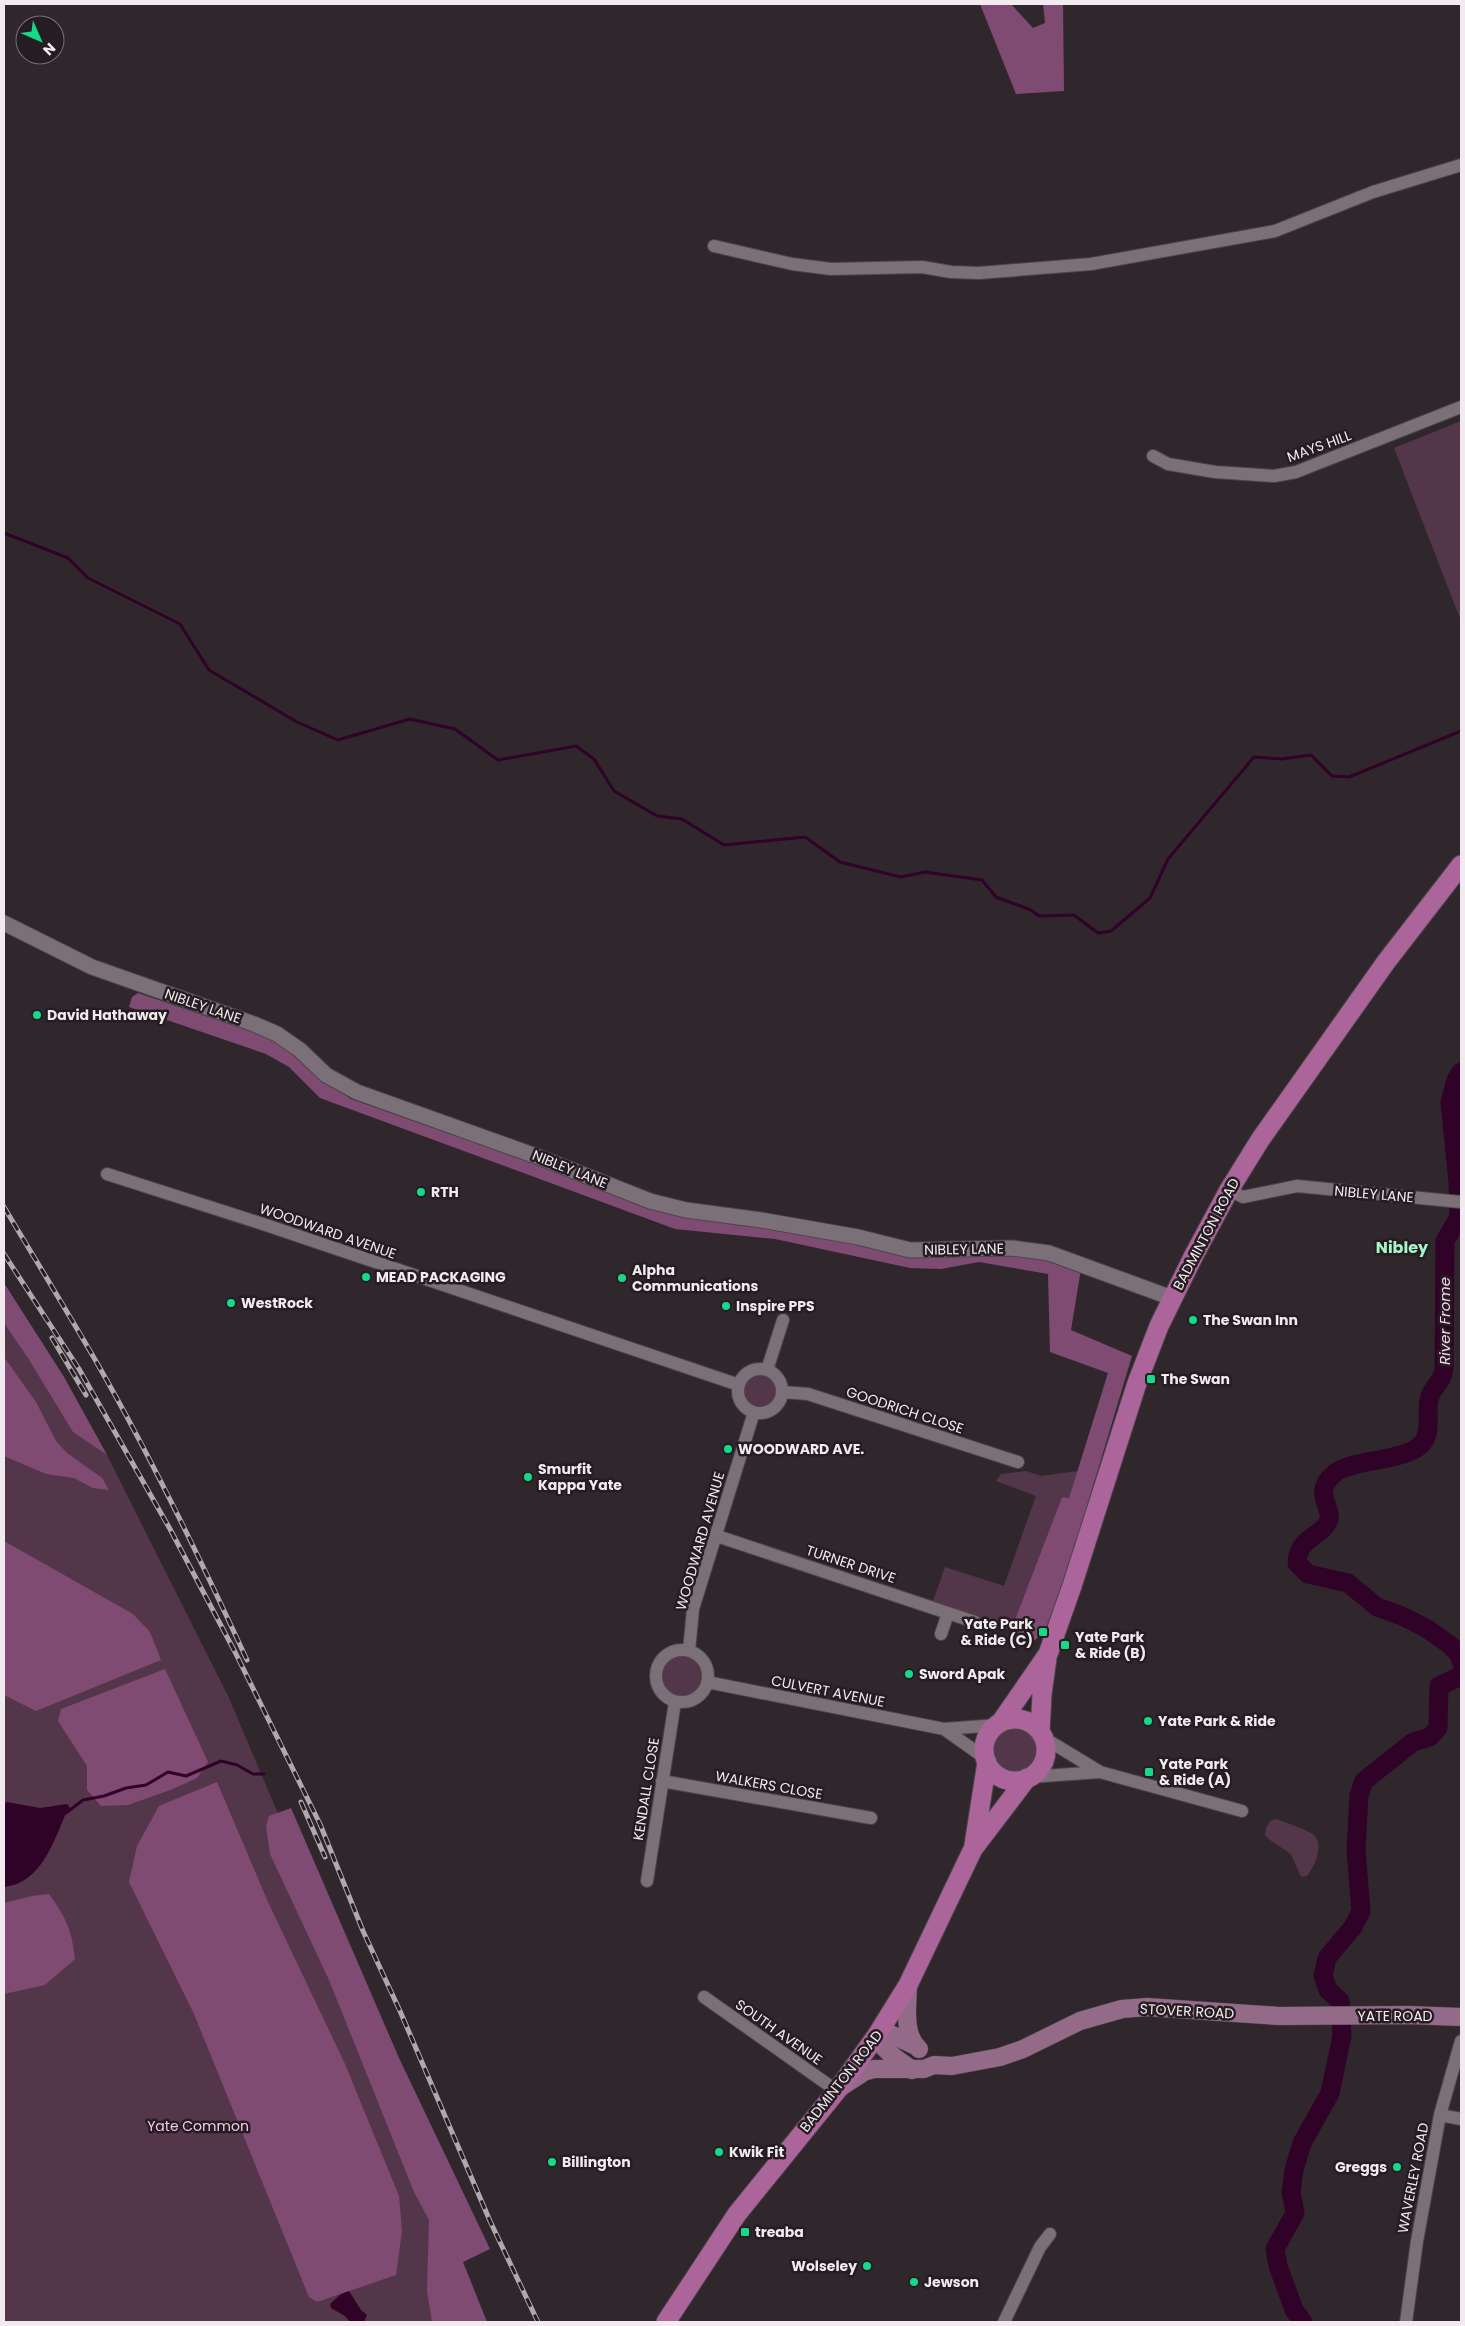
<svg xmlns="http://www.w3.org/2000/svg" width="1465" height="2326" viewBox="0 0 1465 2326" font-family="Poppins,sans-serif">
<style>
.green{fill:#54364b}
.forest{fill:#804b72}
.water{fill:#310227}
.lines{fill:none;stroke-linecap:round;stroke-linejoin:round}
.stream{stroke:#310227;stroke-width:3}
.river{stroke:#310227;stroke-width:19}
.minor-casing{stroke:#4b4549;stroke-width:14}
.tertiary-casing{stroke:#4b4549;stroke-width:17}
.secondary-casing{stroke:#4b4549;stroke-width:19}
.primary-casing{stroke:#4b4549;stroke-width:21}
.minor{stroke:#7b7077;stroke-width:12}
.tertiary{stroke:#7b7077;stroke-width:15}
.secondary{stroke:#936a88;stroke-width:18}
.primary{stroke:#ac659a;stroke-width:19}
.rail-casing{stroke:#afa8ac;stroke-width:5}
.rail{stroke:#261d23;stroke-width:3;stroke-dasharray:9;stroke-linecap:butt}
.poi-dot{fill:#16d989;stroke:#261d23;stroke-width:2}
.labels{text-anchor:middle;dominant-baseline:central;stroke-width:5;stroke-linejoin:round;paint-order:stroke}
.street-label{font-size:14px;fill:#f1ebef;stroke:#261d23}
.poi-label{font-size:14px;font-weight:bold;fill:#f1ebef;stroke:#261d23;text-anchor:start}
.park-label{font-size:14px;fill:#f8c7e9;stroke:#261d23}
.water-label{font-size:15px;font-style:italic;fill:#f8d6ed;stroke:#261d23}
.quarter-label{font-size:16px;font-weight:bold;fill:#a7f5c7;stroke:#261d23}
</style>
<rect width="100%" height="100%" fill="#30272d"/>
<path class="green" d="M1461,421V621L1394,448Z
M4,1283L64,1377L107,1455L229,1698L345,1972L487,2322H4Z
M744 1391a16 16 0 1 1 32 0a16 16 0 1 1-32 0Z
M1026,1471L1041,1476L1078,1471L1069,1499L1062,1497L1011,1630L975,1622L931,1607L945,1567L1004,1586L1036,1496L996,1481L1001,1474Z
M659 1676a21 21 0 1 1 42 0a21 21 0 1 1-42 0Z
M992 1750a23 23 0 1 1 46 0a23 23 0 1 1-46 0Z
M1277,1819C1288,1824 1301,1827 1311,1833C1326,1842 1315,1866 1307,1876L1301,1877L1291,1854L1270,1840L1265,1835L1266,1828L1270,1821Z"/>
<path class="forest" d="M980,4H1011L1033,28L1045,23L1043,4H1063L1064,91L1016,94Z
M138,993L250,1031L277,1042L323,1080L351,1099L686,1217L1059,1259L1081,1269L1071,1330L1132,1356L1063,1586L1045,1630L1031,1644L1011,1630L1062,1497L1069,1498L1108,1373L1050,1352L1048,1274L979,1262L941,1269L910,1268L775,1239L675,1229L320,1098L289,1067L266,1054L129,1007L132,997Z
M4,1283L64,1377L107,1455L73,1432L28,1358L4,1323Z
M4,1357L36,1402L56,1441L67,1453L102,1478L109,1490L93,1488L74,1478L46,1474L4,1456Z
M4,1541L133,1614L150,1632L161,1660L36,1711L4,1695Z
M165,1669L208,1762L197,1778L173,1789L128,1805L101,1806L87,1790V1766L58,1721L61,1709Z
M217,1782L268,1902L345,2064L399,2196L402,2231L396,2275L317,2302L309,2297L194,2014L129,1882L137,1846L159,1806Z
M291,1808L399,2058L490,2249L463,2262L487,2322H432L427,2291L429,2220L414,2192L329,1980L270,1854L266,1826L269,1816Z
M49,1894C66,1917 72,1931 75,1959L45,1985L4,1994V1903L32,1896Z"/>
<path class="water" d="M7,1802L40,1808L67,1804L71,1809L66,1813C53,1843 41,1883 4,1887V1804Z
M349,2291L361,2310L367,2315L364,2322H350L345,2316L331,2308L330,2304L341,2294Z"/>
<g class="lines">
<path class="stream" d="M4,533L68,558L88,578L180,624L209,670L297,722L338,740L410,719L455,729L498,760L576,746L594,759L614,791L657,816L682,819L724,845L805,837L840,862L901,877L925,872L982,880L996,897L1031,910L1039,916L1074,915L1098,933L1111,931L1150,898L1168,859L1254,757L1282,759L1311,755L1332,776L1349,777L1461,731
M66,1813L83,1800L104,1796L126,1788L146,1785L168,1772L186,1776L221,1761L237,1765L253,1774H264"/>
<path class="river" d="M1461,1072L1456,1080L1450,1102L1458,1182L1459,1217L1445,1241L1444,1369C1443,1381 1434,1385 1430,1396C1425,1409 1432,1429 1424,1441C1411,1462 1354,1458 1335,1473C1310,1493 1335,1508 1328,1522C1320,1538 1298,1537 1297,1563L1308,1574L1348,1583L1377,1607L1402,1616L1426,1628L1450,1645L1459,1654L1461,1661
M1303,2322L1294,2310L1278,2266L1275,2249L1295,2213L1291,2192L1294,2170L1302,2143L1330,2093L1342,2036L1340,2001L1328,1990L1323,1976L1327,1958L1353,1927L1361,1911L1356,1850L1359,1795L1364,1781L1413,1742L1430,1737L1438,1728L1439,1686L1461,1676V1673"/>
<defs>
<path id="minor" d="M714,246L792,264L831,269L922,267L951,272L979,273L1091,264L1275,231L1373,192L1461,165
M1153,456L1168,464L1215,472L1274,476L1296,472L1461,407
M107,1174L266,1225L739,1385
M1229,1190L1243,1197L1297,1186L1461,1202
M738 1391a22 22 0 1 1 44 0a22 22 0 1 1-44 0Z
M767,1370L783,1320
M782,1392L808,1394L1018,1462
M717,1536L975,1622
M941,1634L948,1613
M656 1676a26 26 0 1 1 52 0a26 26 0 1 1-52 0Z
M689,1651L693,1609L754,1412
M707,1682L944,1729L997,1725
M944,1729L985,1758
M1044,1738L1100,1772L1242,1811
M1030,1777L1100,1772
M662,1781L871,1818
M647,1881L675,1702
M704,1997L837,2091
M1440,2115L1461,2119
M1004,2322L1040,2247L1050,2234
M1406,2322L1417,2241L1440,2115L1461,2041"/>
<path id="tertiary" d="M4,923L92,967L254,1024L277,1034L300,1050L326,1075L357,1092L536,1156L650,1201L686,1210L761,1220L858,1237L910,1250L1012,1248L1049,1253L1172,1298"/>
<path id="secondary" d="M908,1985C908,2005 902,2034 919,2049
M912,2070C899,2060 882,2051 877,2035L888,2033L916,2046
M841,2087L864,2072L874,2069H924L934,2065L952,2066L1000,2057L1023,2049L1080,2021L1122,2009L1147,2007L1279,2016L1408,2015L1461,2017"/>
<path id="primary" d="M984 1750a31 31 0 1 1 62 0a31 31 0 1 1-62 0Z
M1001,1722L1048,1654L1072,1586L1137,1383L1159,1326L1194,1255L1229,1190L1260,1140L1386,962L1461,865
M1040,1732L1042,1694L1047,1658
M974,1845L987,1762
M666,2322L737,2214L839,2088L877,2035L908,1985L973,1849L1027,1778"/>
</defs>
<use href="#minor" class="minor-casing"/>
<use href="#tertiary" class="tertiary-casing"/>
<use href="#secondary" class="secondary-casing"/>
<use href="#primary" class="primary-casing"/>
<use href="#minor" class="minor"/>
<use href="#tertiary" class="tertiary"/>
<use href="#secondary" class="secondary"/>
<use href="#primary" class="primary"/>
<defs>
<path id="rail" d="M4,1207C35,1259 67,1311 97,1363C152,1459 201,1560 247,1660
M4,1254L79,1369L170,1529L235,1652L320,1824L363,1931L400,2011L490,2221L538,2322
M52,1338L86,1395
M301,1802L325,1857"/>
</defs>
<use href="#rail" class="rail-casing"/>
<use href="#rail" class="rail"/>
</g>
<g class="poi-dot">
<circle cx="37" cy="1015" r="5"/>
<circle cx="421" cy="1192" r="5"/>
<circle cx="366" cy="1277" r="5"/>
<circle cx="622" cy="1278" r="5"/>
<circle cx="231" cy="1303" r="5"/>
<circle cx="726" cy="1306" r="5"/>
<circle cx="1193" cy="1320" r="5"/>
<rect x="1146" y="1374" width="10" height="10" rx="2.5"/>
<circle cx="728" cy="1449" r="5"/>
<circle cx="528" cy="1477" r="5"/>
<rect x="1038" y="1627" width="10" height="10" rx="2.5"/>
<rect x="1060" y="1640" width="10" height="10" rx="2.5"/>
<circle cx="909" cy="1674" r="5"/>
<circle cx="1148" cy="1721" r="5"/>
<rect x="1144" y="1767" width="10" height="10" rx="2.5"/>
<circle cx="719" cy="2152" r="5"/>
<circle cx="552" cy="2162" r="5"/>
<circle cx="1397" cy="2167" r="5"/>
<rect x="740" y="2227" width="10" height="10" rx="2.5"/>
<circle cx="867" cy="2266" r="5"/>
<circle cx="914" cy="2282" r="5"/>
</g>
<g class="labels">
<g class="street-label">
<text transform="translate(1319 446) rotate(-20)">MAYS HILL</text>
<text transform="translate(203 1006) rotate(19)">NIBLEY LANE</text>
<text transform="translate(570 1169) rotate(22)">NIBLEY LANE</text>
<text transform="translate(1374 1194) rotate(5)">NIBLEY LANE</text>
<text transform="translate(328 1231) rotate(19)">WOODWARD AVENUE</text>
<text transform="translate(1206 1234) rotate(-62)">BADMINTON ROAD</text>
<text transform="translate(964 1249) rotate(-1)">NIBLEY LANE</text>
<text transform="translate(905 1410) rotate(18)">GOODRICH CLOSE</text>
<text transform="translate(700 1541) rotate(-74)">WOODWARD AVENUE</text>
<text transform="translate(851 1564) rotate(18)">TURNER DRIVE</text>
<text transform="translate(828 1691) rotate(11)">CULVERT AVENUE</text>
<text transform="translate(769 1785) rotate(10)">WALKERS CLOSE</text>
<text transform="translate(646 1789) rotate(-81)">KENDALL CLOSE</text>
<text transform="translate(1187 2011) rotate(3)">STOVER ROAD</text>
<text x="1395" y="2016">YATE ROAD</text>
<text transform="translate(779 2032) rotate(35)">SOUTH AVENUE</text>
<text transform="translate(841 2081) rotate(-52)">BADMINTON ROAD</text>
<text transform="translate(1413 2178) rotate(-79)">WAVERLEY ROAD</text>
</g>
<g class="poi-label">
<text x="47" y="1015">David Hathaway</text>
<text x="431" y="1192">RTH</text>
<text x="632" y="1270">Alpha<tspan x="632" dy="16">Communications</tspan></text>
<text x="376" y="1277">MEAD PACKAGING</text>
<text x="241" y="1303">WestRock</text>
<text x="736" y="1306">Inspire PPS</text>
<text x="1203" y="1320">The Swan Inn</text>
<text x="1161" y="1379">The Swan</text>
<text x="738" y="1449">WOODWARD AVE.</text>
<text x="538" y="1469">Smurfit<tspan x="538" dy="16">Kappa Yate</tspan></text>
<text x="1033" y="1624" text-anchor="end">Yate Park<tspan x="1033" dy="16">&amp; Ride (C)</tspan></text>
<text x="1075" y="1637">Yate Park<tspan x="1075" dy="16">&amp; Ride (B)</tspan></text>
<text x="919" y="1674">Sword Apak</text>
<text x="1158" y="1721">Yate Park &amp; Ride</text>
<text x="1159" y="1764">Yate Park<tspan x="1159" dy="16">&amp; Ride (A)</tspan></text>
<text x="729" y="2152">Kwik Fit</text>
<text x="562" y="2162">Billington</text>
<text x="1387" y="2167" text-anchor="end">Greggs</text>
<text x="755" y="2232">treaba</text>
<text x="857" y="2266" text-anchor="end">Wolseley</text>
<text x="924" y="2282">Jewson</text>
</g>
<g class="park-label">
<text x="198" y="2126">Yate Common</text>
</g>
<g class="water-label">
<text transform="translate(1444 1321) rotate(-90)">River Frome</text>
</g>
<g class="quarter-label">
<text x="1402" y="1247">Nibley</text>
</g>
</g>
<rect width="1465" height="2326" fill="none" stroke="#f1ebef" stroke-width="10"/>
<g transform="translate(40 40) rotate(135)"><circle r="24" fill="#261d23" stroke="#776f75"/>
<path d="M0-4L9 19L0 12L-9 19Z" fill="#16d989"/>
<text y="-8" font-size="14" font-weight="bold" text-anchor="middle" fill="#f1ebef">N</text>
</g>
</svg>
